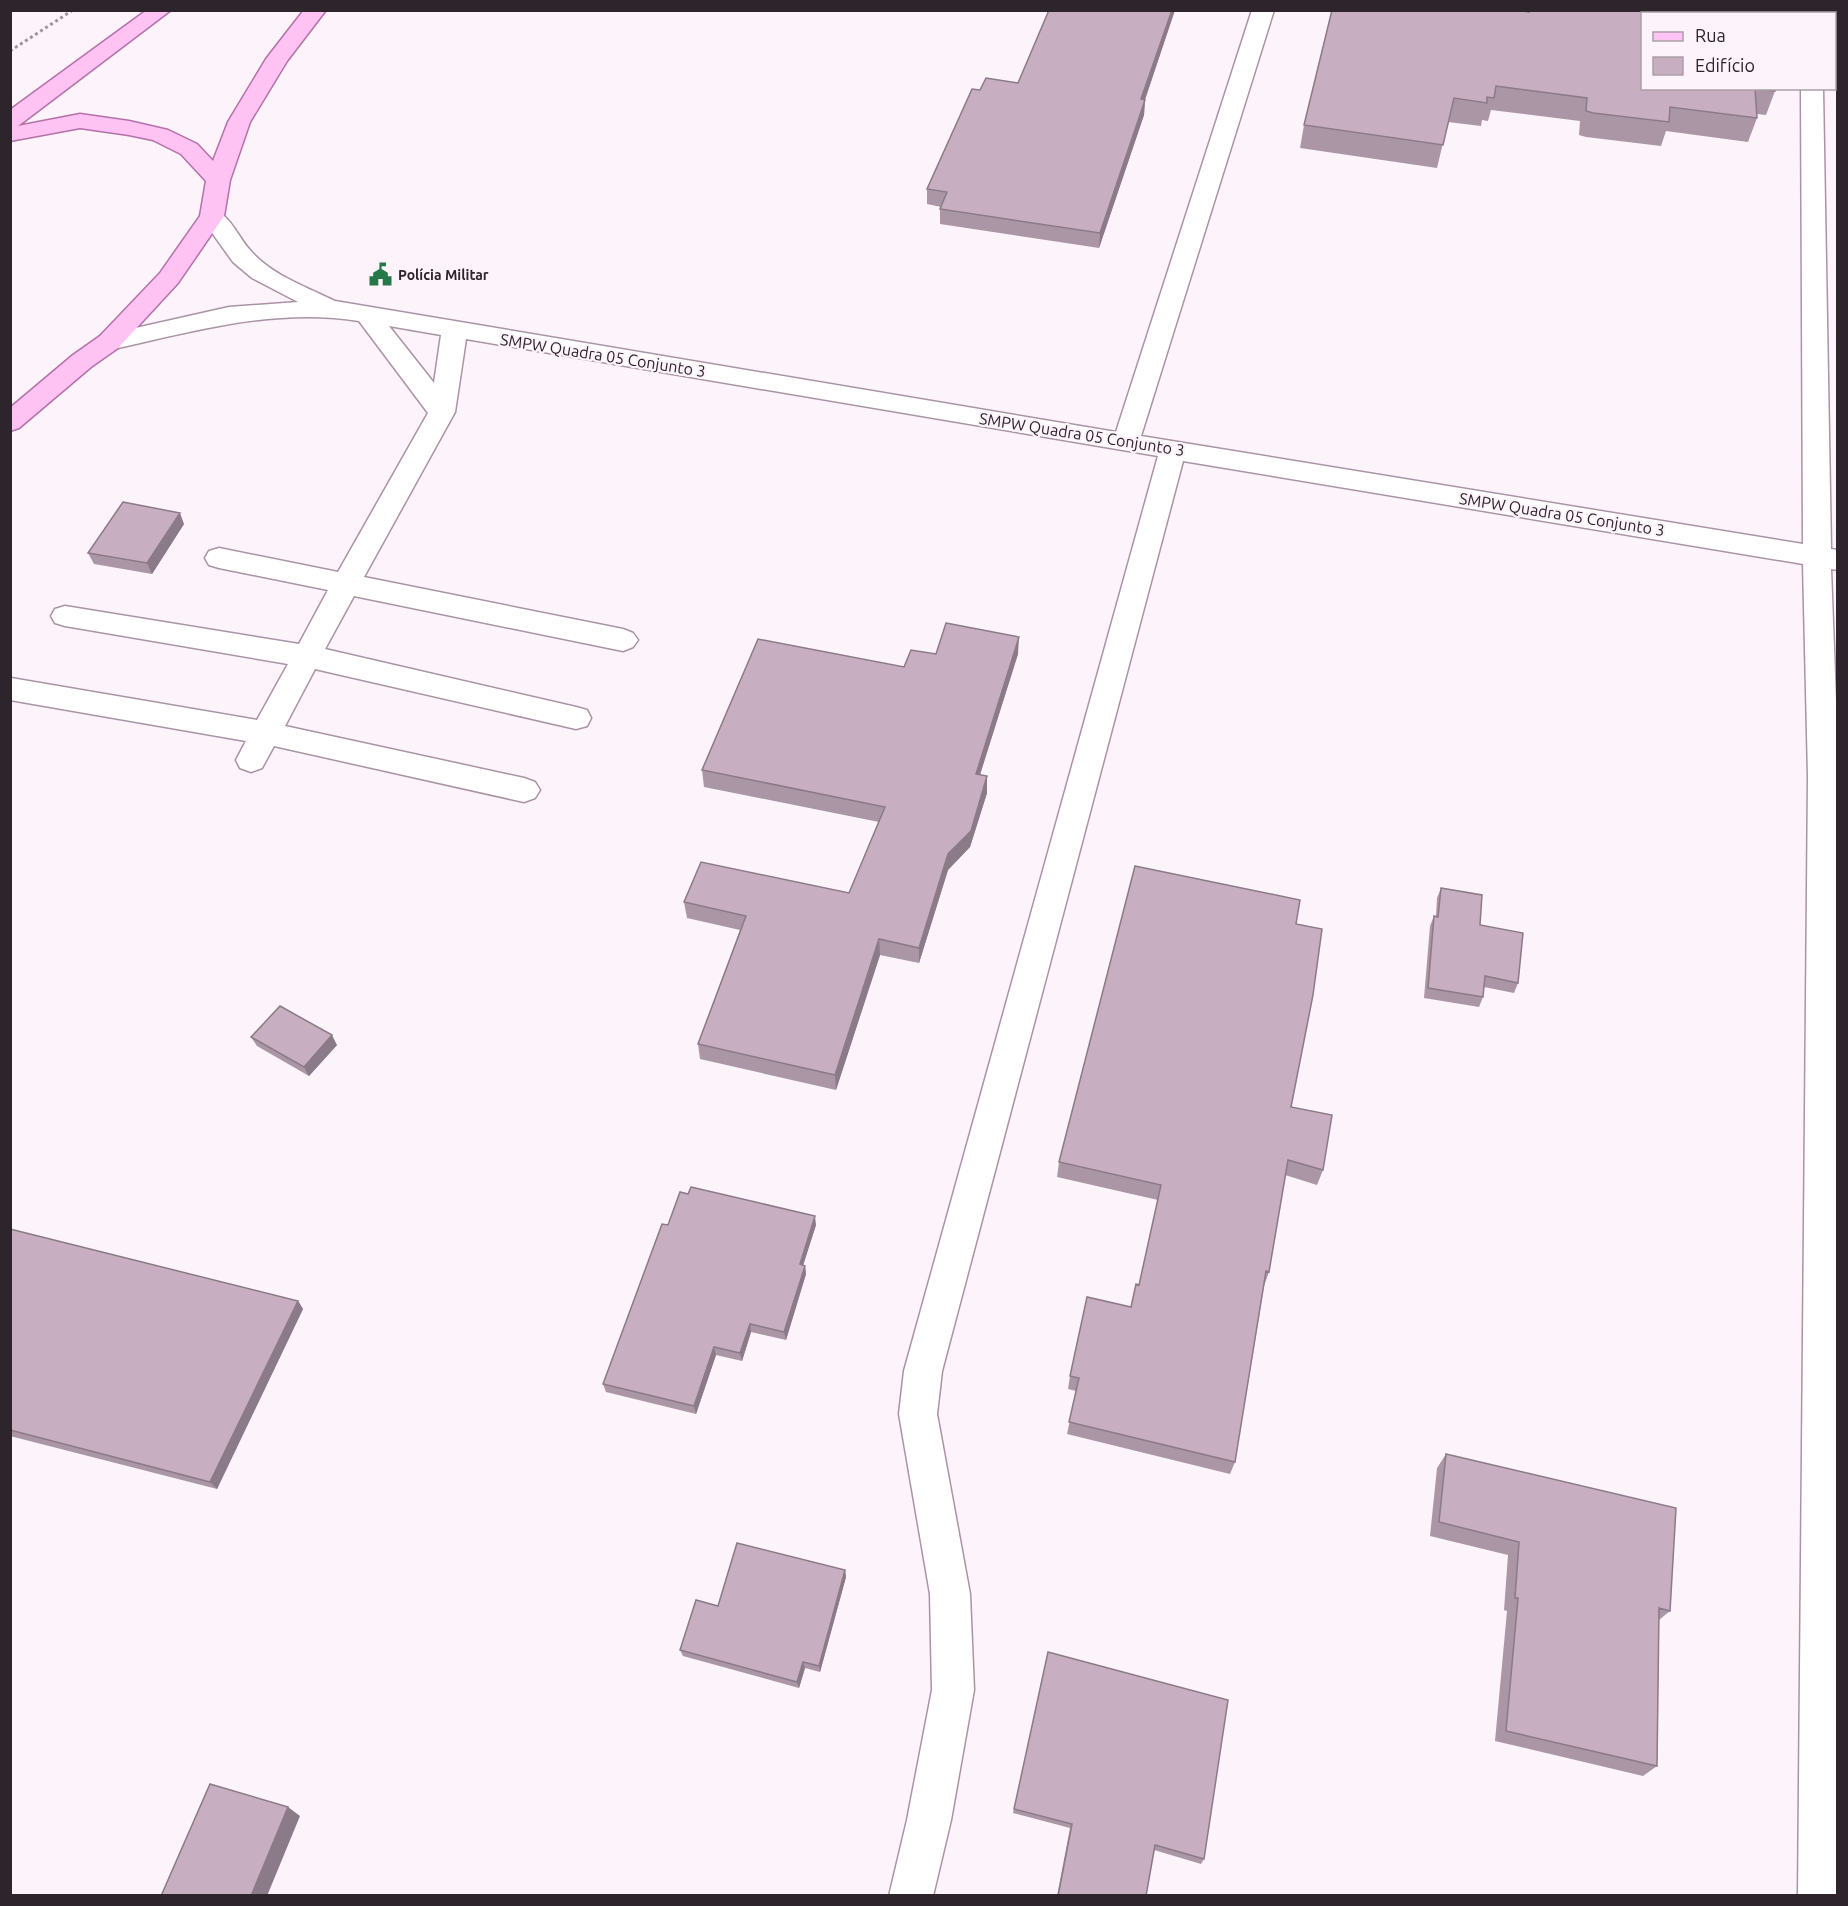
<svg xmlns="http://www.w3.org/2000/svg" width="1848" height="1906" viewBox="0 0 1848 1906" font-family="Ubuntu,sans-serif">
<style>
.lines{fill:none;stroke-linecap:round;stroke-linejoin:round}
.minor-casing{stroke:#ab93a6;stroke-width:3}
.major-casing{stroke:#b571a8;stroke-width:3}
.path{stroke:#9e949c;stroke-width:3;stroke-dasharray:3 3;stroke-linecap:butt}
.minor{fill:#fff;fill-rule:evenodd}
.major{fill:#fec2f3;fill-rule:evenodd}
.wall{fill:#ab96a6}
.shaded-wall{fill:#8b7a87}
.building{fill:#c7aec1;stroke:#8b7a87;stroke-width:1.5}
.labels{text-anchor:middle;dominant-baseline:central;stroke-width:4.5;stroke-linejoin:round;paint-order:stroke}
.far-poi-label{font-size:14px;font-weight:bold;fill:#2e242c;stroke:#fdf3fb;text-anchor:start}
.street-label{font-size:16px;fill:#2e242c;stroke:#fdf3fb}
</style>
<rect width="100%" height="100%" fill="#fdf3fb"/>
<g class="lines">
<defs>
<path id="minor" d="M1252,10H1274L1141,436L1803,544L1801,88H1823L1831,549L1838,550V570L1831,569L1838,753V1896H1798L1808,776L1803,564L1183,461L942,1371L937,1414L970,1594L974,1690L951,1820L933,1896H889L907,1820L932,1690L930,1594L899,1414L904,1371L1158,456L466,339L455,412L364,577L623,629L633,633L638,640L633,647L623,651L354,596L325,649L576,707L587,710L591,718L587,726L576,729L315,669L285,726L524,778L535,782L540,790L535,798L524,802L274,746L262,768L251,772L240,768L236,760L246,741L10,700L11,678L257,720L288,664L65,626L55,623L51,616L55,609L65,606L299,644L328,590L219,568L209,565L205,558L209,551L219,548L338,572L428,413L359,321C275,307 191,332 109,350L100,348L96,342L100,336L109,334L229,307L298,302L252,278L233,262L200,216L204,211C227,205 236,235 250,250C271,275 307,287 335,301L1116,432ZM389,326L441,335L434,383Z
M1800,10H1822V14H1800Z"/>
<path id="major" d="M147,10H171L18,126L80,114L129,121L168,130L197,144L213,161L228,122L266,59L304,10H326L287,61L250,122L230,180L224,216L178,283L118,348L91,367L19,428L10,431V408L73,355L100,336L160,273L200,216L206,181L181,154L153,140L129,135L80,128L10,141V110Z"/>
</defs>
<use href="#minor" class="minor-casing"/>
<use href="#major" class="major-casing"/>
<path class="path" d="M10,51L73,10"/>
<use href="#minor" class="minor"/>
<use href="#major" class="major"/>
</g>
<path class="wall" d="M1049,10H1175L1145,100L1144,115L1099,248L940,224V209L941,207L927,204V189L980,90L1018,83Z
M1526,10H1779L1775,91L1766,115L1757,114V118L1748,142L1666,131L1661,146L1586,137L1579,135L1580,121L1491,110L1488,121L1482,120L1481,126L1448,122L1437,168L1300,148L1304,125Z
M184,524L152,574L94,564L88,553Z
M936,654H1018L980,775L987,776V793L970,847L948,870L919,963L880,955L836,1090L700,1059L698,1044L740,930L687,918L684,902L849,893L879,822L704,787L702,770L904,667Z
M1441,888L1480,925L1518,983L1514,993L1484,987L1483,997L1479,1007L1424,998L1430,926L1434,916H1436L1437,898Z
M1296,924L1291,1107L1323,1170L1317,1185L1285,1175L1269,1272L1264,1286L1235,1462L1230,1474L1067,1434L1076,1391L1068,1389L1070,1376L1131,1307L1139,1285L1158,1200L1057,1177L1059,1162Z
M251,1037L337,1045L309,1076L257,1046Z
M816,1225L803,1265L805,1266L806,1274L786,1340L751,1332L742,1361L716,1355L696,1414L606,1392L603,1384Z
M10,1229L298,1301L303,1309L217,1489L10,1436Z
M1446,1454L1670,1611L1659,1620L1657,1766L1643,1776L1495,1741L1507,1611L1504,1610L1508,1555L1430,1536L1437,1468Z
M845,1570L846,1577L820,1672L805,1668L799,1688L683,1656L680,1650L718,1606Z
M1048,1652L1204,1859L1201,1864L1154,1850L1146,1896H1057L1070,1828L1013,1813Z"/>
<path class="shaded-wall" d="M1172,10H1175L1140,114L1141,99Z
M1145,100L1144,115L1099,248L1100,233Z
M180,513L184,524L152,574L147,563Z
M1019,637L1018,654L975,790L976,774Z
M987,776V793L970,847L948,870L919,963V948L948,854Z
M879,939L880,955L836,1090L835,1075Z
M332,1035L337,1045L309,1076L304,1067Z
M815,1216L816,1225L801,1272L800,1264Z
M805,1266L806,1274L786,1340L784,1332Z
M298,1301L303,1309L217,1489L210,1482Z
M750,1324L751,1332L742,1361L740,1353Z
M714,1347L716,1355L696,1414L694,1406Z
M845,1570L846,1577L820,1672L819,1666Z
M803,1662L805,1668L799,1688L797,1682Z
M288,1807L300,1816L267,1896H251Z"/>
<path class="building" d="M1049,10H1172L1141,99L1145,100L1100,233L940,209L947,192L927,189L972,89L980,90L986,78L1018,83Z
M1332,10H1520L1529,12V10H1779V14H1642V88H1775V91L1755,89L1757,118L1670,107L1669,122L1593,113L1586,111L1587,98L1496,86L1494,98L1487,97V103L1454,98L1443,145L1304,125Z
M123,502L180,513L147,563L88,553Z
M946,623L1019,637L976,774L987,776L971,831L948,854L919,948L879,939L835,1075L698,1044L746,916L684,902L701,862L849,893L885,807L702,770L758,639L904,667L911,650L936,654Z
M1135,866L1300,900L1296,924L1322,929L1313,995L1291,1107L1332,1115L1323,1170L1288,1160L1269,1272L1266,1271L1235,1462L1069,1422L1079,1378L1070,1376L1087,1297L1131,1307L1136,1284L1139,1285L1161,1185L1059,1162Z
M1441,888L1482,895L1480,925L1523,933L1518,983L1485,976L1483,997L1428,988L1434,916L1438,917Z
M280,1006L332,1035L304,1067L251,1037Z
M691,1187L815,1216L800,1264L805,1266L784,1332L750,1324L740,1353L714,1347L694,1406L603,1384L662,1224L668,1225L680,1192L688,1194Z
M10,1229L298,1301L210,1482L10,1430Z
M1446,1454L1676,1508L1670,1611L1659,1608L1657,1766L1506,1731L1518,1598H1515L1519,1542L1439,1522Z
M737,1543L845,1570L819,1666L803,1662L797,1682L680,1650L696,1600L718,1606Z
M1048,1652L1228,1700L1204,1859L1155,1845L1146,1896H1058L1072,1824L1014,1809Z
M210,1784L288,1807L251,1896H161Z"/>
<defs>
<symbol id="civic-bare" viewBox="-9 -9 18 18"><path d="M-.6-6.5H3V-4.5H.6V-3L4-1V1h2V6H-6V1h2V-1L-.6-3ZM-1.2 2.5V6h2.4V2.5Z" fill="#277849" stroke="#fdf3fb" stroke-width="2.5" paint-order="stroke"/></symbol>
</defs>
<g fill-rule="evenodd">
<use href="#civic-bare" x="364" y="258" width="33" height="33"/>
</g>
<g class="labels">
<g class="far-poi-label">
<text x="398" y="275">Polícia Militar</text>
</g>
<g class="street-label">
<text transform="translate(603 355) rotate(9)">SMPW Quadra 05 Conjunto 3</text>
<text transform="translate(1082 434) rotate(9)">SMPW Quadra 05 Conjunto 3</text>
<text transform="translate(1562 514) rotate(9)">SMPW Quadra 05 Conjunto 3</text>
</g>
</g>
<rect width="1848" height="1906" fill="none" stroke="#2e242c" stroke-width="24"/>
<rect x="1641" y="12" width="195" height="78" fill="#fdf3fb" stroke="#aaa0a8" stroke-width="1.5"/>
<rect x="1653" y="32" width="30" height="9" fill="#fec2f3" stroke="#aaa0a8" stroke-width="1.5"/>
<text x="1695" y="42" font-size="18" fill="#2e242c">Rua</text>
<rect x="1653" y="57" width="30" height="18" fill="#c7aec1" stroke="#aaa0a8" stroke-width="1.5"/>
<text x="1695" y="72" font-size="18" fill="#2e242c">Edifício</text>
</svg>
